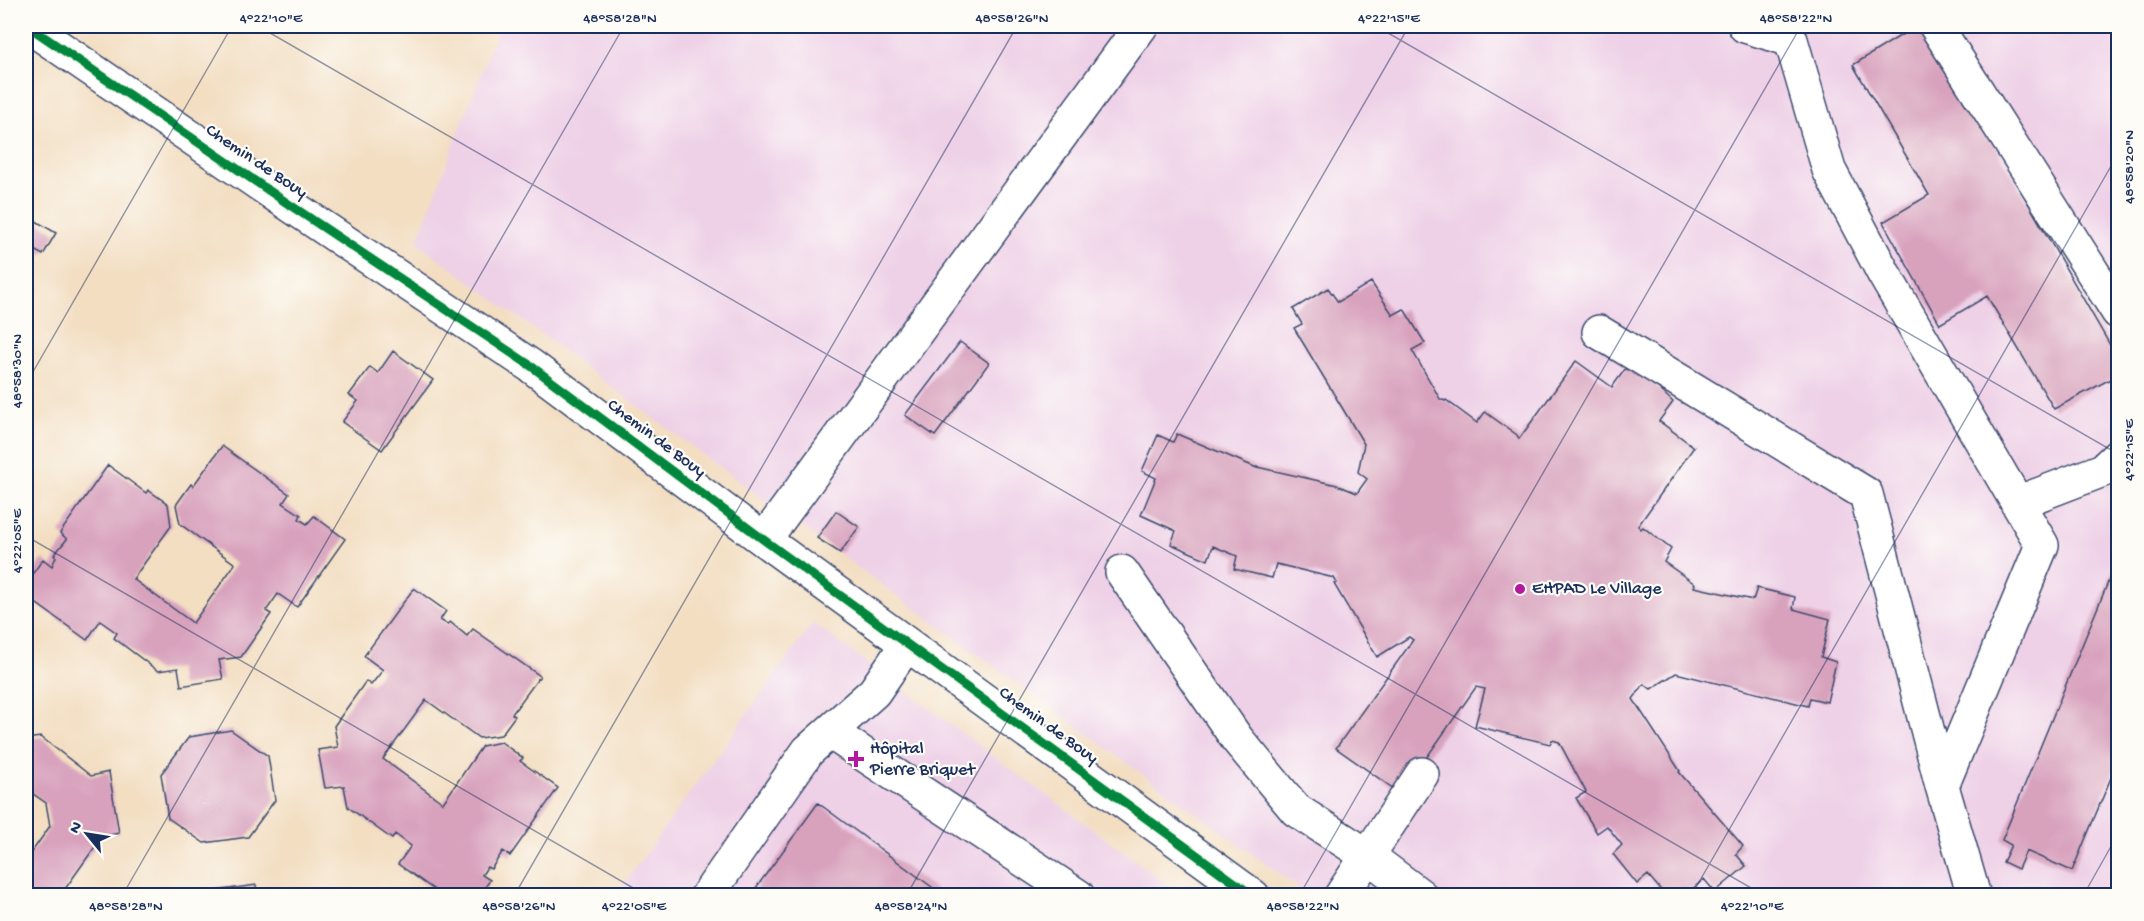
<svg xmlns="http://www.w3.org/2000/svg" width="2144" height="921" viewBox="0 0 2144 921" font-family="'Gochi Hand',sans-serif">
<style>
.built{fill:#eed0e7}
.building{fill:#d8a2bd}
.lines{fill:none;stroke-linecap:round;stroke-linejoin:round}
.minor-casing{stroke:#3b496d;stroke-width:36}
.minor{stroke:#fff;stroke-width:33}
.cycleway-casing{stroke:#fdfcf7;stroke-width:13}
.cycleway{stroke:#00873e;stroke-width:9}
.ticks{fill:none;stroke:#1b2f5e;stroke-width:1.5;stroke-opacity:0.45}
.poi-dot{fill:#b5179e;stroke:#fdfcf7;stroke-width:2}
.labels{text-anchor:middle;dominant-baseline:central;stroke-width:4.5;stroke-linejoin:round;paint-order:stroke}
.street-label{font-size:18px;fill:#1b2f5e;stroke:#fdfcf7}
.poi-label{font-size:18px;fill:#1b2f5e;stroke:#fdfcf7;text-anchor:start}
.neatline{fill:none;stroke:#1b2f5e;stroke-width:2}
.ticks-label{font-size:15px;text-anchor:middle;fill:#1b2f5e}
</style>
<rect width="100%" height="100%" fill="#fdfcf7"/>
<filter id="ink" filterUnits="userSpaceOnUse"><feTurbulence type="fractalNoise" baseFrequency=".0167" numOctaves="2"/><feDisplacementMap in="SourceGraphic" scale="12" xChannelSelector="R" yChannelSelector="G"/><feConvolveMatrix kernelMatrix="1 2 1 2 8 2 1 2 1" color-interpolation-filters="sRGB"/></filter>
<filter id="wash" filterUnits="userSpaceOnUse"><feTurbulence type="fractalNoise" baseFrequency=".008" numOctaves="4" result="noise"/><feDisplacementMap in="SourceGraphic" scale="24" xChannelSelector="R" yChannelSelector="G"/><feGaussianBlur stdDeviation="1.35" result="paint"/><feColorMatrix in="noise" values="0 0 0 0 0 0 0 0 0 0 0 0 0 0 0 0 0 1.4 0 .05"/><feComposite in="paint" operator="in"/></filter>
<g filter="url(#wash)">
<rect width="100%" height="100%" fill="#f3dec2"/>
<path class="built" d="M499,26H2107L2118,47V895H1309L695,449L417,242Z
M813,623L1182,895L615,896Z"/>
<g id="blocks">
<path class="building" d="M1916,26H1926L2118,359V375L2054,409L1987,296L1940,324L1883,222L1929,195L1853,65Z
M26,215L56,233L43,255L32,249L26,259Z
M1371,282L1393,315L1404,309L1425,343L1412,350L1440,399L1445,401L1446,400L1477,423L1485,412L1517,435L1519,439L1576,361L1612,387L1626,368L1652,382L1673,402L1659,421L1694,447L1638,526L1641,529L1643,527L1671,549L1664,562L1695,584L1694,587L1753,600L1757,588L1795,597L1793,609L1830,619L1821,657L1836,662L1827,702L1810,698L1808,706L1676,673L1651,689L1644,684L1633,699L1680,771L1679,772L1743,846L1736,854L1746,866L1715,892L1704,879L1684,896H1666L1648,875L1637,884L1613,854L1622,845L1607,826L1597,833L1576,798L1586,792L1559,742L1552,740L1550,744L1475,726L1485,689L1476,687L1401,794L1336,748L1413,640L1409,637L1377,657L1334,584L1337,583L1334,578L1276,564L1272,578L1234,569L1237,556L1213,546L1208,560L1171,544L1176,531L1141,515L1156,478L1142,471L1158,435L1173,442L1177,434L1257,468V467L1337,485L1357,493L1367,479L1358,472L1364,444L1294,328L1302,324L1293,309L1328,288L1338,302Z
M960,342L989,363L935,436L905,415Z
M393,351L433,380L382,450L342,422L358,401L349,395L370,367L378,373Z
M222,446L289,494L283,503L301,515L299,519L307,524L314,516L345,539L297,607L278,594L266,611L271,614L241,657L219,660L223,679L181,686L178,668L158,671L114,638L117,633L100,621L87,640L26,596V583L43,559L52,566L56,557L54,555L67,539L60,533L108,465L146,493L148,490L168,504L171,526L133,579L193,623L235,564L180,524L176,505L191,484L193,486Z
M836,511L859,527L840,553L817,538Z
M2118,558V761L2072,871L2026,851L2018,869L2003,862L2011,845L2002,840Z
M414,588L446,611L440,620L447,624L450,622L467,636L473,629L540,676L512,714L515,716L501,735L479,738L426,700L383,759L443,803L482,746L501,742L523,758L520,761L558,788L510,856L503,851L491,869L487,867L482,875L490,880L479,896H443L398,864L411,846L395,834L392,839L348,807L344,786L325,788L318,750L338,747L334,726L366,681L371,685L383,670L364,656Z
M231,730L268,756L275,800L248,837L204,843L168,818L161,774L189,737Z
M41,737L91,776L109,772L119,833L102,837L60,896H26V860L50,826L46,803L26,789V739Z
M818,803L944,896H750Z
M256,885L257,896H216L215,891Z"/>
</g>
</g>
<g filter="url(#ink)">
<use href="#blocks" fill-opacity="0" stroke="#3b496d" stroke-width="1.5"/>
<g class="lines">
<defs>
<path id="minor" d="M28,26L290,205L531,366L764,540L1253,896
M1745,26L1791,40L1829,170L1884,274L2042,545L1942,786
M1936,26L2118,312
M1599,332L1866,494L1942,786L1974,896
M2017,503L2103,470L2118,456
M764,540L1141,26
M1122,572L1237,739L1296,810L1368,856L1421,896
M830,732L1078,896
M707,896L808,751L874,692L907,644
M1341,896L1422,774"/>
</defs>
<use href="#minor" class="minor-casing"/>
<use href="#minor" class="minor"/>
<defs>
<path id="cycleway" d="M28,26L290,205L531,366L764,540L1253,896"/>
</defs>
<use href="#cycleway" class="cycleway-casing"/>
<use href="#cycleway" class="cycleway"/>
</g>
</g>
<path class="ticks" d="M258,26L1765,896M1376,26L2118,454M26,384L232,26M26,536L647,896M122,896L624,26M514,896L1017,26M906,896L1409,26M1299,896L1801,26M1691,896L2118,154M2083,896L2118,834"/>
<g class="poi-dot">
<circle cx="1520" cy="589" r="6"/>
<path d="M853 750h6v6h6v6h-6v6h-6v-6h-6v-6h6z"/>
</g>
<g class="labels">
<g class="street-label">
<text transform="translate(256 162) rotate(34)">Chemin de Bouy</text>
<text transform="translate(656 439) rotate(37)">Chemin de Bouy</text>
<text transform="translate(1048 726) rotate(36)">Chemin de Bouy</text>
</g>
<g class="poi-label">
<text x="1532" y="589">EHPAD Le Village</text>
<text x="870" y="749">Hôpital<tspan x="870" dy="21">Pierre Briquet</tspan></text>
</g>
</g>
<rect width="2144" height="921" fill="none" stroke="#fdfcf7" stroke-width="66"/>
<g transform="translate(87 834) rotate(300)" stroke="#fdfcf7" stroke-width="4.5" paint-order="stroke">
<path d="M0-4.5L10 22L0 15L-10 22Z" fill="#1b2f5e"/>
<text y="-9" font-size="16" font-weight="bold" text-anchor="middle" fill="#1b2f5e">N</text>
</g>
<rect x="33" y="33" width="2078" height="855" class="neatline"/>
<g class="ticks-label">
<text x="271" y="22">4°22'10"E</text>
<text x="620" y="22">48°58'28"N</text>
<text x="1012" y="22">48°58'26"N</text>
<text x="1389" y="22">4°22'15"E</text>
<text x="1796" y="22">48°58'22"N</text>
<text transform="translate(2128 167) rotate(-90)" y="5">48°58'20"N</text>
<text transform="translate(16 371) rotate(-90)" y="5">48°58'30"N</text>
<text transform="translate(2128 450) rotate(-90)" y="5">4°22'15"E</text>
<text transform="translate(16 541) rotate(-90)" y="5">4°22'05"E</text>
<text x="126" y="910">48°58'28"N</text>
<text x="519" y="910">48°58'26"N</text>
<text x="634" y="910">4°22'05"E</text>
<text x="911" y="910">48°58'24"N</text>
<text x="1303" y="910">48°58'22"N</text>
<text x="1752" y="910">4°22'10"E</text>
</g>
</svg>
